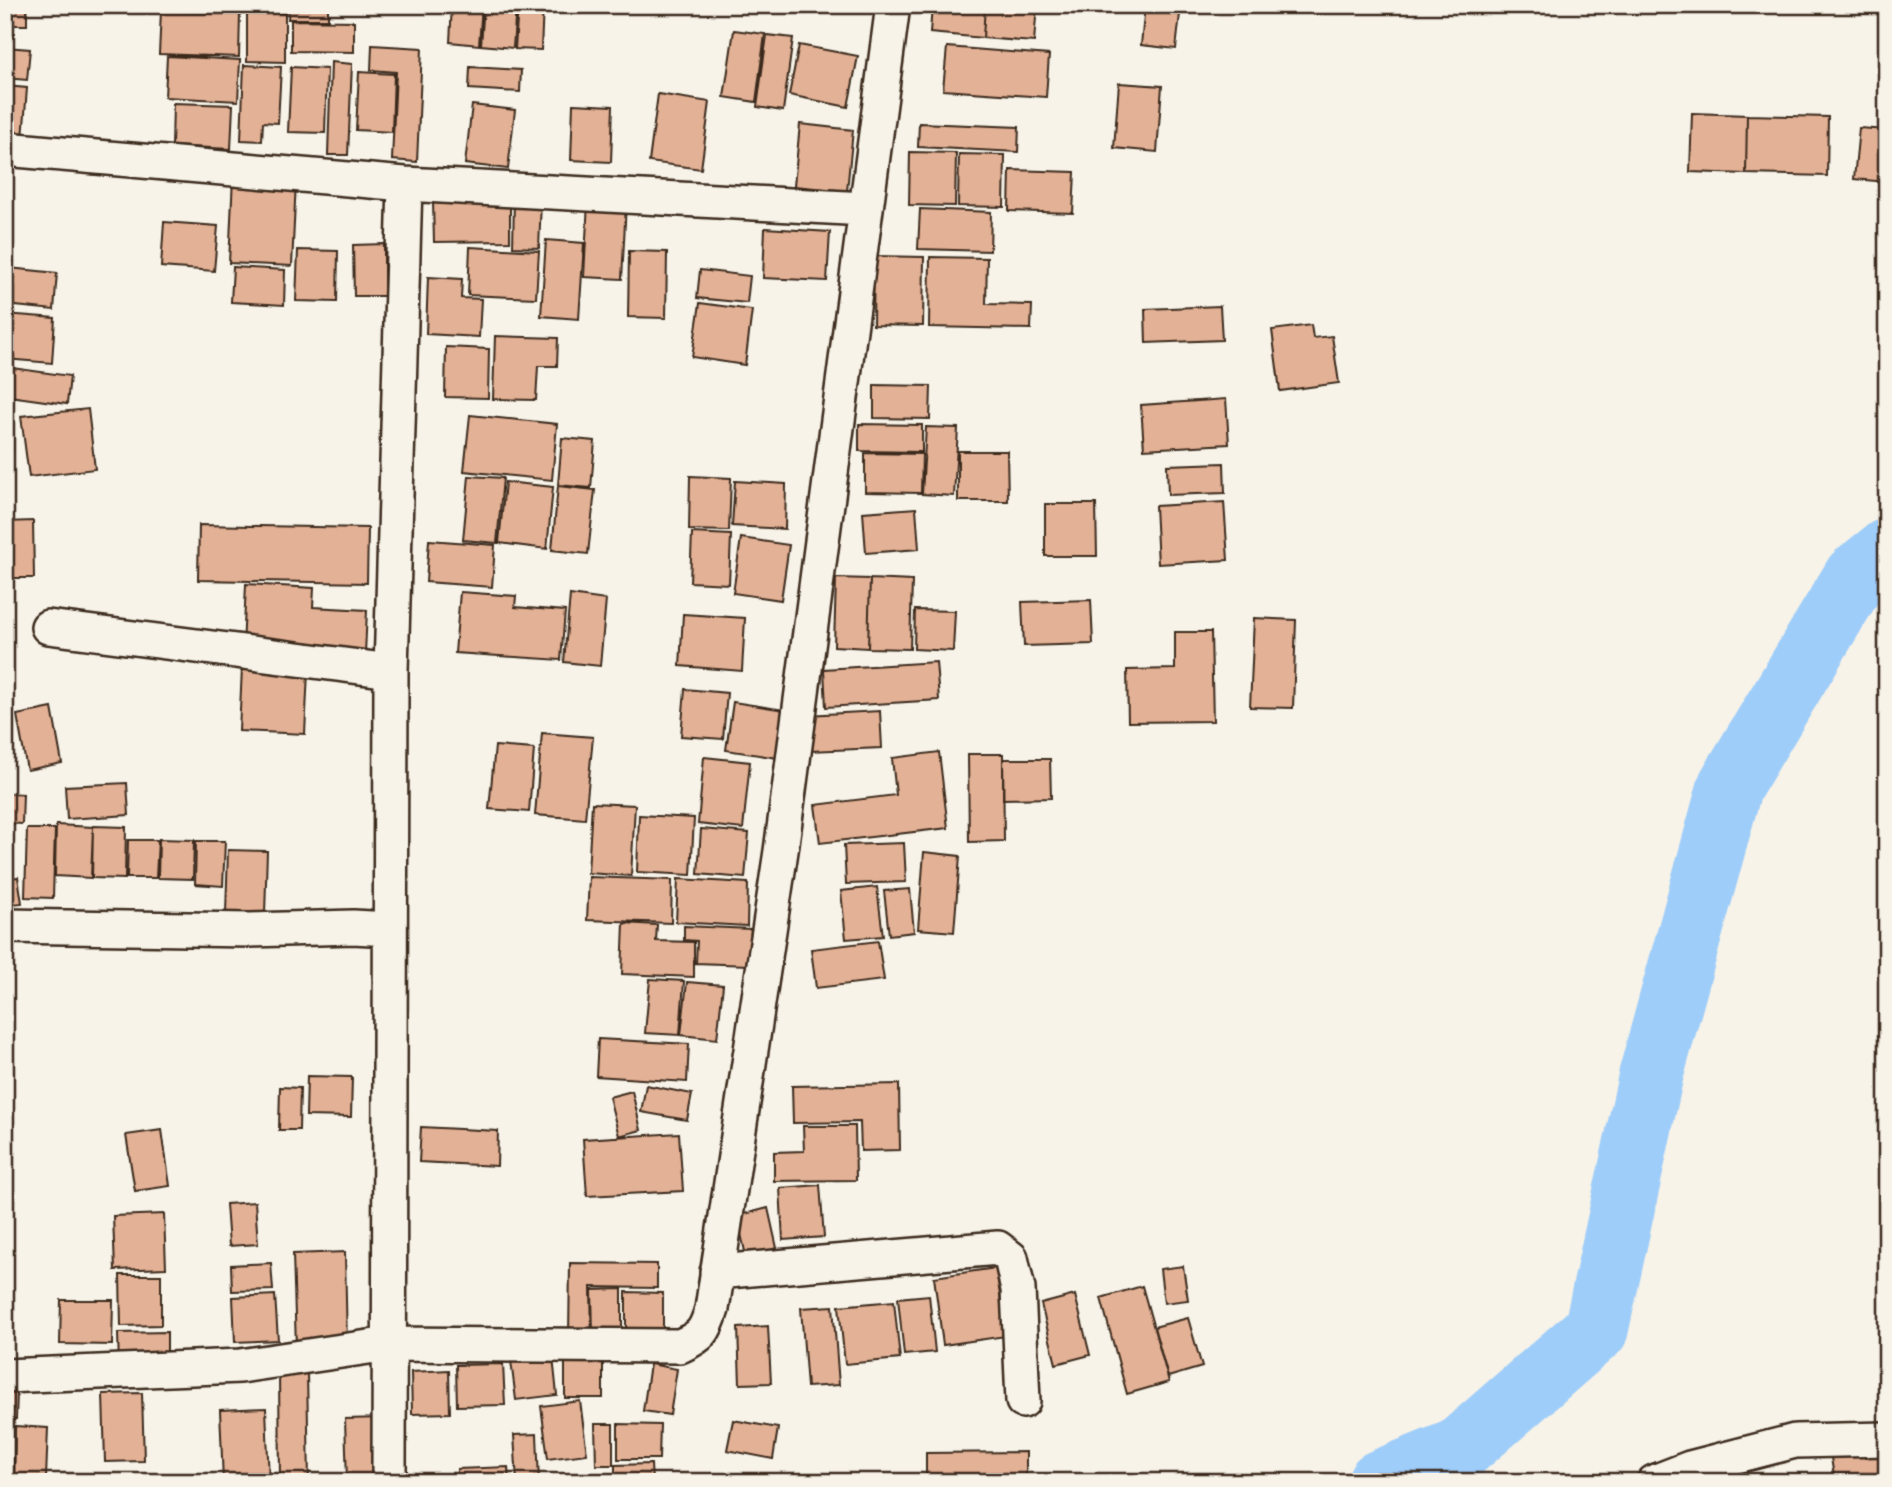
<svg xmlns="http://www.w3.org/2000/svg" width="1892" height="1487" viewBox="0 0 1892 1487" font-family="Itim,sans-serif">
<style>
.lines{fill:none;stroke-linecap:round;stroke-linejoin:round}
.river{stroke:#9fcdfa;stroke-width:65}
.building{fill:#e3b195;stroke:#3b2a1e;stroke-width:2}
.minor-casing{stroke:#3b2a1e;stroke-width:38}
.minor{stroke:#f7f3e8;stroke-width:33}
</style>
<rect width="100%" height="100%" fill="#f7f3e8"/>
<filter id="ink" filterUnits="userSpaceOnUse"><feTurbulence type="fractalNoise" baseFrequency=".0143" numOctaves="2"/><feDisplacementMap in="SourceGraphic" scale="14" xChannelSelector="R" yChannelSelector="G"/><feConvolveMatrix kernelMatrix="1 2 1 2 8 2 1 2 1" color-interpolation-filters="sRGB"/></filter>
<g filter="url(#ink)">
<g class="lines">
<path class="river" d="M1380,1482L1459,1450L1596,1330L1651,1075L1730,786L1856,576L1887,551"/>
</g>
<path class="building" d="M5,5H27V25H5Z
M289,5H328V19H288Z
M452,5H482L479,45L450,42Z
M484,5H516L513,48L481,45Z
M518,5H543L541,50L515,49Z
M932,5H985L983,38L930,33Z
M985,5H1037L1034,42L983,38Z
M1145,5H1181L1176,49L1141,45Z
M161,11L240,13L239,57L159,54Z
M247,12L285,13V62L247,61Z
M291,20L354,21V52L291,51Z
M734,30L765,34L756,102L724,97Z
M767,35L793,38L783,111L757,107Z
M372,45L422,48L417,162L392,160L396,72L371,70Z
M799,45L858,56L848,107L789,95Z
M5,47L30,49L27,80L5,78Z
M947,47L1049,55L1046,97L943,90Z
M167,56L240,60L238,101L165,97Z
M331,62L352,64L348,155H328Z
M244,65L281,67L278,123L263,122L262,141L241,140Z
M291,67L327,69L325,133L288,132Z
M470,67L521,70L520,92L469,89Z
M359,72L394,74L392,132L356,130Z
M1119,83L1162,86L1157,152L1114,148Z
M5,86L27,88L23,139L5,137Z
M658,94L710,102L701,169L649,162Z
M173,103L233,105L231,149L172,146Z
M573,104L613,106L611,162L571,160Z
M472,105L515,110L508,169L465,164Z
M1692,113L1747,115L1746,174L1690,172Z
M1747,115L1828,117L1827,176L1746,174Z
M919,123L1019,127L1018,152L918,147Z
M800,124L853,130L847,191L794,186Z
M1859,128L1887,130V182L1854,179Z
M910,152L956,153L955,206L909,205Z
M959,154L1005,155L1004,207L958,206Z
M1010,170L1075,172L1073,213L1009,211Z
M233,177L296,180L292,266L229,263Z
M514,200L541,201L539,248L513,247Z
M510,201V241L434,242L433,202Z
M588,201L626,203L622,279L584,277Z
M920,209L991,212L990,251L918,249Z
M164,222L218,226L214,271L161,267Z
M765,228L830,232L827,281L763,278Z
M546,240L584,243L579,319L541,316Z
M384,244V296H354L353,245Z
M470,247L539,251L536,298L468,295Z
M298,250L338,251L337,302L296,301Z
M629,251L667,252L666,318L628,317Z
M874,256L924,257L923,326L873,325Z
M930,257L987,258L986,304L1032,305L1031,329L929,327Z
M233,267L285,270L284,305L231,302Z
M9,268L57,273L54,310L6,305Z
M700,270L750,276L747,303L697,298Z
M428,277L462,279L461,298L481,299L479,337L426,334Z
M700,303L752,310L745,365L692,357Z
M1220,306L1222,340L1146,343L1145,309Z
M5,314L55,318L52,363L5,359Z
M1311,325L1313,338L1332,336L1339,383L1280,391L1272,330Z
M495,336L558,338L557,366H538L536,400L493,399Z
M446,347L489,349L488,398L445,397Z
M12,368L70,376L67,404L9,396Z
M874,385L931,386L930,419L874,418Z
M1226,399L1229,444L1144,449L1141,405Z
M5,404H12V453H5Z
M88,409L95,469L29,477L21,416Z
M470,415L557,424L552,480L464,471Z
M859,424L922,425V452L859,451Z
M926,427L958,428L954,496L922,494Z
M562,438L595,441L591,488L558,485Z
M958,451H1007L1008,501H958Z
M865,453L922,454L921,493L865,492Z
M1224,463L1225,493L1168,495L1167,465Z
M469,476L503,478L497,543L463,540Z
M690,476L731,478L729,531L689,530Z
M735,481L786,484L785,529L732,526Z
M505,482L553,487L547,549L499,543Z
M558,486L595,490L588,554L552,550Z
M1224,502L1228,560L1158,564L1155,506Z
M1045,504H1096L1097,556H1045Z
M916,508L919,549L866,553L863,512Z
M33,521L34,578H5V522Z
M199,525L368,528L367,583L198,580Z
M692,533L731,535L729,584L690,582Z
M741,538L789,545L781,600L733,593Z
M429,540L495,545L492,587L426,582Z
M836,578L870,579L868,648L834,646Z
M870,579L912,581L910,649L868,648Z
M246,584L314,588L313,607L367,610L365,654L243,648Z
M460,592L516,596L515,607L565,611L561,660L455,653Z
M570,595L606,600L600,666L564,662Z
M1091,600L1093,644L1024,646L1022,602Z
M915,610L955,611L953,651L914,649Z
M683,614L745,618L742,671L680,666Z
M1254,618L1296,620L1293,708L1250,707Z
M1175,632H1211L1213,721L1128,722L1127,670L1175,669Z
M936,662L939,700L826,707L824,669Z
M242,668L308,671L305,734L239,731Z
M685,689L727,693L723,739L681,736Z
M733,702L785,710L778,758L726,750Z
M52,708L62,763L27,770L17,715Z
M880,711L882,748L809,751L807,715Z
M542,733L593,737L585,819L535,815Z
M495,746L534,749L529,812L489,809Z
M939,752L948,828L820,843L815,805L896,795L892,758Z
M968,754H1003L1004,841L969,842Z
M704,757L750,762L743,829L698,824Z
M1003,759H1050L1051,798L1003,799Z
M127,783L129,815L67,819L65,786Z
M5,793L23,794L22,824L5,823Z
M592,803L635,805L631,876L588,873Z
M639,815L694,818L691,875L637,872Z
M56,825L93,827L91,878L55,876Z
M93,826L126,827L125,879L92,878Z
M27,829H55L53,898L25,897Z
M701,829L749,833L745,878L698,874Z
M159,839L194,840L193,879L158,878Z
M128,840H158L156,878H127Z
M196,841H225L223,886L195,884Z
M904,843L906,882L846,884L844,845Z
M228,850L267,851L265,914L226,913Z
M924,852L960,856L954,932L918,929Z
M18,877L22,903L5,905V879Z
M589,877L672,880L671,923L587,920Z
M678,879L748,883L747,926L676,922Z
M877,887L883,936L846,939L841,891Z
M910,889L914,932L889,935L884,891Z
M624,923L657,925L656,941L694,942V977L622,974Z
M684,926L751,929L749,965L696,963L697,941L684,940Z
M878,941L884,980L816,988L811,949Z
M650,979L684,981L680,1035L645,1033Z
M687,982L723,985L717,1039L681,1035Z
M598,1039L689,1044L687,1082L596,1076Z
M307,1076L352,1077L351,1117L306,1116Z
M899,1084L900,1150L861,1151L860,1122L793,1123L792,1086Z
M646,1085L692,1094L687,1120L641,1112Z
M280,1087L300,1088L299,1130H279Z
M632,1091L641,1130L619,1136L609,1097Z
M803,1126H855L856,1180L774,1181V1152L804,1151Z
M421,1127L498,1131L497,1166L419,1162Z
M162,1130L170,1186L135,1191L126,1135Z
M679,1133L683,1191L587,1196L583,1139Z
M820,1185L824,1237L783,1240L780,1188Z
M255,1202L258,1244L229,1246L226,1204Z
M768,1208L777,1248L746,1256L737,1216Z
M164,1214L166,1268L115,1270L113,1216Z
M345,1252L347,1346L296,1347L293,1254Z
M271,1263L273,1290L232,1291L231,1265Z
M570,1263L657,1264V1288L591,1287L592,1337L569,1336Z
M1183,1266L1188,1300L1164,1303L1160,1269Z
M996,1268L1006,1336L943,1345L934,1277Z
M120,1275H161V1325L121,1326Z
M1142,1286L1169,1382L1127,1394L1101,1298Z
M622,1289V1335H593L592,1290Z
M626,1292L663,1293V1335L626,1334Z
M275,1295L278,1340L235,1342L233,1297Z
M929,1295L935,1352L904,1355L898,1298Z
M1075,1295L1090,1355L1056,1364L1041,1304Z
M61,1300H113L112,1345L60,1344Z
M894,1301L900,1359L845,1364L839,1306Z
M833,1306L839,1385L807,1387L801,1308Z
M1188,1318L1202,1367L1168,1377L1154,1327Z
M768,1326L771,1383L740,1384L738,1328Z
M167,1332V1365L119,1366L118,1333Z
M552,1347L557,1395L516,1400L510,1353Z
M603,1350V1398H565V1351Z
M503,1364L505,1405L457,1406L456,1365Z
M650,1364L677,1369L670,1415L643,1411Z
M449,1370L450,1413L412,1414L411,1372Z
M279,1372H307L309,1482H280Z
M5,1392L17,1393L16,1419H5Z
M142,1393L144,1461L105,1462L103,1394Z
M580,1401L587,1454L548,1459L541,1406Z
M266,1408L269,1482H223L220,1410Z
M383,1418L385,1482H347L345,1419Z
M733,1420L778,1428L773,1459L727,1450Z
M595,1424H613V1465H596Z
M618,1424L660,1425L659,1459H618Z
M5,1425L9,1426L7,1480L5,1479Z
M15,1426L48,1428L46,1478L14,1476Z
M537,1434L539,1482H517L514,1435Z
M1880,1444L1885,1482H1835L1830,1452Z
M1026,1452V1482H926V1453Z
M651,1464L652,1482H615V1465Z
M508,1467L509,1482H457V1469Z"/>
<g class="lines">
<defs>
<path id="minor" d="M5,149L405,184L865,209
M48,627L391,671
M5,926L250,930L353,927L390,929
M717,1272L998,1248L1011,1258L1018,1289L1023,1401
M5,1376L240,1366L389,1344L680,1346C702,1336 705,1332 712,1309L781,851L893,5
M389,1482L391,671L405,184
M1654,1482L1690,1468L1795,1441L1887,1439"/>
</defs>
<use href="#minor" class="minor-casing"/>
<use href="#minor" class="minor"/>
</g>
</g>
<rect width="1892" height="1487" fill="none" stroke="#f7f3e8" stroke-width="28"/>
<rect x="14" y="14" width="1864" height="1459" fill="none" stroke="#3b2a1e" stroke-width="2.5" filter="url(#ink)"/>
</svg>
